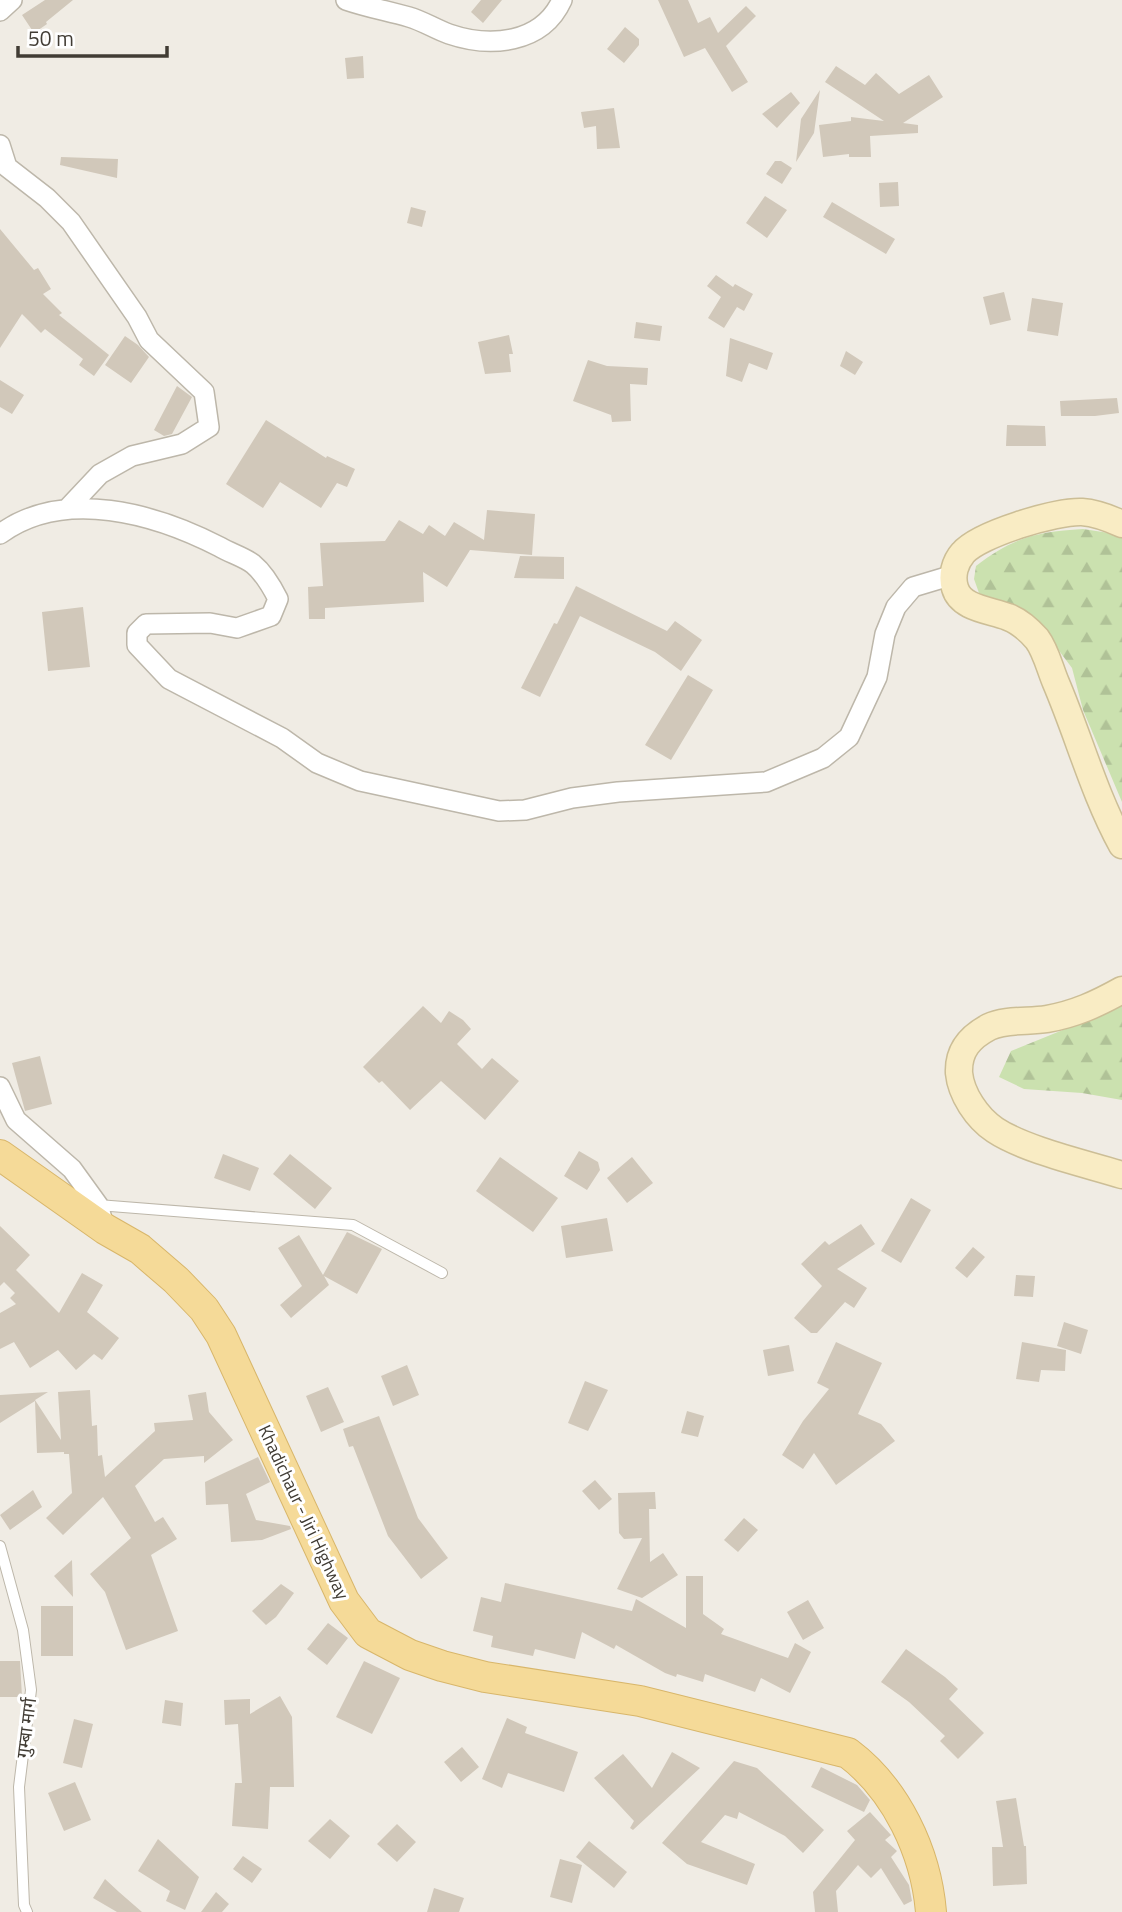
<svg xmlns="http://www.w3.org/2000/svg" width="1122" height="1912" viewBox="0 0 1122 1912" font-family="'Titillium Web','Noto Sans Devanagari',sans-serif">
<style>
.forest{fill:url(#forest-firs)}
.building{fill:#d1c8ba}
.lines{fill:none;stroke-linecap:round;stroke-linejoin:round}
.service-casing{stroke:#bdb7aa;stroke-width:12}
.minor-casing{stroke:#bdb7aa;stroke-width:22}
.secondary-casing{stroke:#ccbe96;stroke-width:29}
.primary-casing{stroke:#d8b66a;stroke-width:32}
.service{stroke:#fff;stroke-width:10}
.minor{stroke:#fff;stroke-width:19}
.secondary{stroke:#f9ecc4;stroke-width:26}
.primary{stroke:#f5da98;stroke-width:30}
.labels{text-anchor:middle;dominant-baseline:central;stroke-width:6;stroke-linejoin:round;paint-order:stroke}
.street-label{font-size:18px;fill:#413c34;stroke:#fff}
</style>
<defs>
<pattern id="forest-firs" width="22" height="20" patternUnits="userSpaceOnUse" patternTransform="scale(1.75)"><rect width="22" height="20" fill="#cbe1af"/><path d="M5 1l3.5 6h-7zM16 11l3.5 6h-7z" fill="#b0c297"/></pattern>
</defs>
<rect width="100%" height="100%" fill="#f0ece4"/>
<path class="forest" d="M1083,529L1122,535V802L1083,710L1072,668L1048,636L979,593L974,579L976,566C1013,537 1037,532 1083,529Z
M1122,1006V1100L1082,1093L1024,1089L999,1077L1011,1051Z"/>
<path class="building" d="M45,0H73L46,22L47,24L34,33L22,15Z
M481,0H502L483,23L471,12Z
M658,0H688L698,23L710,17L718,33L746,6L756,16L726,46L748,82L732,92L705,48L684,57Z
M625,27L639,39V45L624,63L607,49Z
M363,56L364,78L347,79L345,58Z
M836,66L865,85L876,73L899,94L929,75L943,97L903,123L918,125V133L870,136L871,157H849V154L823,157L819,125L851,121V117L884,121L825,82Z
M820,90L814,133L796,162L801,119Z
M791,92L800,103L777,128L762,114Z
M614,108L620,148L597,149L596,126L584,128L581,112Z
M61,157L118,159L117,178L60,165Z
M775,161H781L792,168L782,184L766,174Z
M898,182L899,206L880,207L879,183Z
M765,196L787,210L767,238L746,223Z
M832,202L895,239L886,254L823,217Z
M411,207L426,211L422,227L407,223Z
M0,229L34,270L38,268L51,289L43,294L62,313L59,315L109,355L94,376L79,365L83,359L45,329L41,333L22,314L0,348Z
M716,275L733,287L735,284L753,294L744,311L737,307L724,328L708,318L721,297L707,286Z
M1004,292L1011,320L990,325L983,297Z
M1032,298L1063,303L1058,336L1027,331Z
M636,322L662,326L660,341L634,338Z
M509,335L513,354H509L511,372L485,374L478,342Z
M125,336L138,345L149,357L131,383L105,365Z
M730,338L773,353L767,370L749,363L742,382L726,376Z
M846,351L863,362L855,375L840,366Z
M588,360L607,366L648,368L647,385L630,384L631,421L612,422L611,415L573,401Z
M0,380L24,395L12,414L0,407Z
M177,386L192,397L172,434L164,436L154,430Z
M1117,398L1119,413L1095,416H1061L1060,401Z
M266,420L326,458L327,456L355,469L347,487L337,483L321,508L280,482L263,508L226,484Z
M1007,425L1045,426L1046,446H1006Z
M487,510L535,514L532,555L470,550L447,587L423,572L424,602L325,608V619H309L308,587L323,586L320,543L385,541L399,520L423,534L429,525L445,536L454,522L484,540Z
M520,556L564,557V579L514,578Z
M576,586L667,631L675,621L702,640L681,671L655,652L580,616L540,697L521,688L554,623L557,624Z
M83,607L90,667L48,671L42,612Z
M688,675L713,690L671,760L645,745Z
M423,1006L441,1023L449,1011L463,1020L471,1029L457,1044L482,1069L492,1058L519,1081L485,1120L441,1081L410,1110L382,1081L379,1083L363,1067Z
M40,1056L52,1104L25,1111L12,1063Z
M579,1151L598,1162L600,1170L587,1190L564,1176Z
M223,1154L259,1168L250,1191L214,1178Z
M290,1154L332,1188L315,1209L273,1174Z
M500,1157L558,1198L533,1232L476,1191Z
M632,1157L653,1183L627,1203L607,1178Z
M911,1198L931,1210L901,1263L881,1251Z
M607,1218L613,1251L566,1258L561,1226Z
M861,1224L875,1244L837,1269L867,1288L854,1308L845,1302L817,1333H811L794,1318L822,1286L801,1264L825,1241L829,1245Z
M0,1226L30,1255L16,1270L59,1313L82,1273L103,1285L87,1312L119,1338L102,1360L94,1354L76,1370L58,1350L30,1368L14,1342L0,1349V1313L16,1304L10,1298L15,1293L4,1282L0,1286Z
M347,1232L382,1249L357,1294L324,1276L329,1285L291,1318L280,1305L302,1286L278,1248L299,1235L323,1275Z
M973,1247L985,1257L967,1278L955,1268Z
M1016,1275L1035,1276L1033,1297L1014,1296Z
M1064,1322L1088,1330L1081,1354L1057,1346Z
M836,1342L882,1363L858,1414L881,1424L895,1441L836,1485L814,1453L803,1469L782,1455L803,1421L829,1389L817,1383Z
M1022,1342L1066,1350L1065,1371L1041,1370L1039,1382L1016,1379Z
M789,1345L794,1371L768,1376L763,1350Z
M407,1365L419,1395L393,1406L381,1376Z
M585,1381L608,1390L588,1431L568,1423Z
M328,1387L344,1422L321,1432L306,1396Z
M90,1390L92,1426L97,1425L98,1456L102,1455L105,1477L155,1431L154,1423L193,1420L188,1395L206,1392L209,1412L233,1440L204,1463V1456L164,1459L135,1486L155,1522L163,1517L177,1539L151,1555L178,1631L126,1650L105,1592L90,1574L131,1538L103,1497L63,1535L46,1518L72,1493L69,1454H64V1452L37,1453L35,1401L0,1423V1395L48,1392L35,1400L61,1440L58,1392Z
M687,1411L704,1416L698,1437L681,1433Z
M379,1416L418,1518L448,1558L421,1579L388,1536L353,1446L349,1447L343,1429Z
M258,1457L270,1482L246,1494L256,1520L290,1526L291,1529L262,1540L231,1542L228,1504L206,1505L205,1482Z
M595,1480L612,1499L599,1510L582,1491Z
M33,1490L42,1507L10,1530L0,1515Z
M655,1492L656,1509H649L650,1562L663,1553L678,1575L642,1598L617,1589L642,1538L624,1539L619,1533L618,1493Z
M744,1518L758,1530L738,1552L724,1540Z
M72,1560L73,1597L54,1576Z
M686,1576H703V1614L724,1629L721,1634L788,1658L795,1643L811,1652L790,1693L761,1678L755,1692L705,1674L703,1682L677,1674L676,1677L665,1673L616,1645L614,1649L582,1632L575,1659L535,1649L533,1656L491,1647L493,1636L473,1631L481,1597L501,1602L505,1583L632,1611L636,1599L686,1628Z
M281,1584L294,1593L276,1617L266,1625L252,1611Z
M808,1600L824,1628L803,1640L787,1612Z
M41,1606H73V1656H41Z
M328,1623L348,1638L327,1665L307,1649Z
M906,1649L945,1677L958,1689L949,1699L984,1733L958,1759L940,1741L945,1736L909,1702L881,1682Z
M0,1661H20L22,1697H0Z
M364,1661L400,1678L372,1734L336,1717Z
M280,1696L292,1717L294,1787H270L268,1829L232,1826L235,1783H242L238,1724L225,1725L224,1700L250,1699V1714Z
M165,1700L183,1703L181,1726L162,1723Z
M507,1718L527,1727L525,1733L578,1752L564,1792L508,1773L502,1788L482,1779Z
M74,1719L93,1724L82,1768L63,1763Z
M462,1747L479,1767L461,1782L444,1762Z
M672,1752L700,1768L633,1830L630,1828L634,1821L594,1778L623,1754L652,1788Z
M734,1761L757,1768L824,1830L803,1853L785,1836L739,1812L737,1819L725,1815L701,1842L755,1864L747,1885L687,1864L662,1843Z
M821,1767L857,1785L870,1800L864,1812L811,1787Z
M75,1782L91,1820L64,1831L48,1793Z
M1016,1798L1024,1846H1026L1027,1884L993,1886L992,1847H1003L996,1801Z
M870,1812L891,1835L885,1840L897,1851L891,1857L909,1885L912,1901L904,1905L881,1868L871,1878L858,1865L836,1891L838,1912H815L813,1892L855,1840L847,1831Z
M330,1819L350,1836L330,1859L308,1841Z
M397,1824L416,1842L397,1862L377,1844Z
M158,1839L199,1877L185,1910L166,1901L170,1891L138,1871Z
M589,1841L627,1872L614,1888L576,1857Z
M243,1856L262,1869L252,1883L233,1869Z
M560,1859L582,1865L572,1903L550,1897Z
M105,1879L119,1892L142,1912H117L93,1898Z
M434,1888L464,1898L459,1912H427Z
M216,1892L229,1904L222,1912H201Z"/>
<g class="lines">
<defs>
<path id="service" d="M98,1205L353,1225L442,1273
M0,1546L23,1630L31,1690L19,1787L24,1905L27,1912"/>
<path id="minor" d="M346,0C366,7 388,11 409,17C423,21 435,29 449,34C490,48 542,44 562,0
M0,11L12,0
M0,145L7,167L47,198L71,222L137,317L149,340L204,392L209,427L182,444L132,456L100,474L68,508
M0,534C64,487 156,514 220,547C230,553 244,557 253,564C264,573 272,587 278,599L271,616L237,628L210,623L146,624L137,633V645L169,679L282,738L317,763L360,781L499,811L525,810L572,798L618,792L766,782L823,758L849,737L877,677L885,634L896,607L913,587L953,575
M0,1087L16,1120L72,1169L98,1205L105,1229"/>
<path id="secondary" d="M1122,524C1109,518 1096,513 1082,512C1056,511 979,534 963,553C955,562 951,576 955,588C961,609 991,610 1008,617C1019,621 1029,630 1037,639C1046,651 1050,669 1056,683C1079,737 1094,794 1122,845
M1122,990C1097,1004 1075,1014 1047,1019C1029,1022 1005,1019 989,1027C970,1037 958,1050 959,1073C961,1094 977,1118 995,1130C1025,1150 1087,1164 1122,1175"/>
<path id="primary" d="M0,1155L105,1229L140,1249L176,1280L204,1309L221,1335L344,1601L368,1633L410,1655L442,1666L485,1677L640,1701L848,1753C896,1789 926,1852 931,1912"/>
</defs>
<use href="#service" class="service-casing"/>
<use href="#minor" class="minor-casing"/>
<use href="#secondary" class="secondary-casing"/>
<use href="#primary" class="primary-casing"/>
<use href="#service" class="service"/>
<use href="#minor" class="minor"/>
<use href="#secondary" class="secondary"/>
<use href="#primary" class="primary"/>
</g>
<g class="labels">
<g class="street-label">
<text transform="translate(304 1512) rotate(65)">Khadichaur - Jiri Highway</text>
<text transform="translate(26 1728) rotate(-83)">गुम्बा मार्ग</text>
</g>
</g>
<path d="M18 46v10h149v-10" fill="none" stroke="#413c34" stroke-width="3.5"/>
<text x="28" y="46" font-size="21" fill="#413c34" stroke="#ffffff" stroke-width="5" paint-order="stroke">50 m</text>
</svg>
